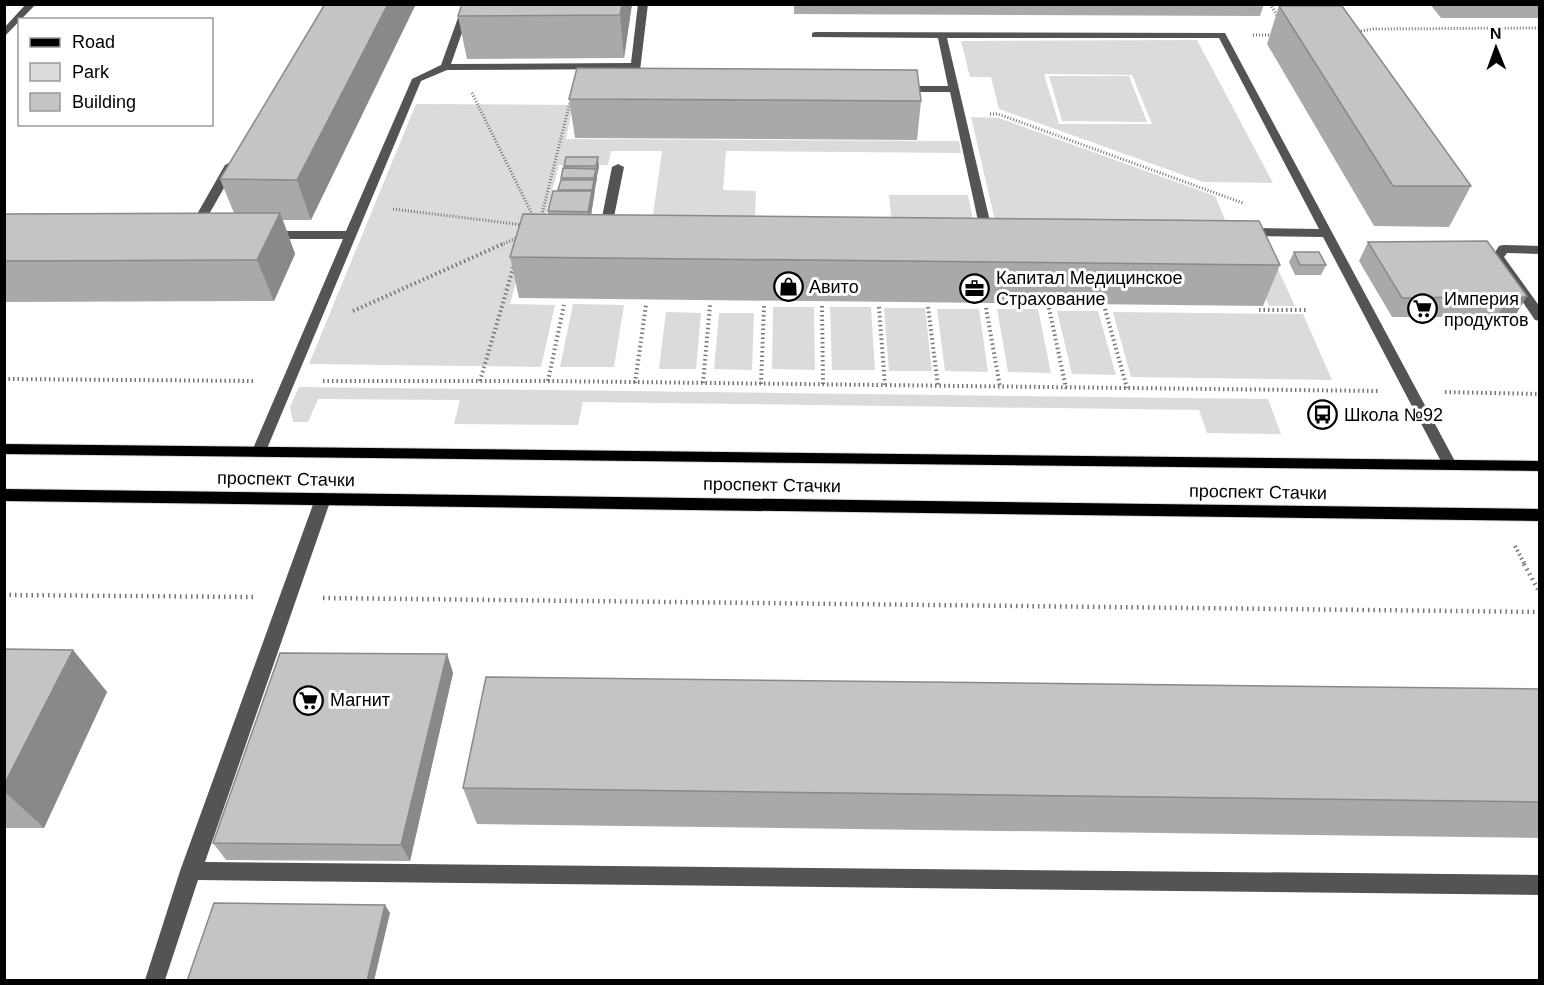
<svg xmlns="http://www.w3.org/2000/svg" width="1544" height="985" viewBox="0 0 1544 985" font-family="Arial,sans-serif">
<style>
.green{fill:#dbdbdb;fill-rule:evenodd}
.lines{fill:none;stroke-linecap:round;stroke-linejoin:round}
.major-casing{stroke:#dbdbdb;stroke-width:2}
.path-far2{stroke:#767676;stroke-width:3;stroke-dasharray:1 2;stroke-linecap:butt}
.path-far1{stroke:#767676;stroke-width:4;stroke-dasharray:1.5 3;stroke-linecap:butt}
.path{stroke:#767676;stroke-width:4.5;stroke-dasharray:1.5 4;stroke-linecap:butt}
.minor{fill:#545454;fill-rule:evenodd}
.major{fill:#000;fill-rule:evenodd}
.wall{fill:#a9a9a9}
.shaded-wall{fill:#898989}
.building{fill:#c4c4c4;stroke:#898989;stroke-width:1.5}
.labels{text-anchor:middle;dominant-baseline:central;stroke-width:6;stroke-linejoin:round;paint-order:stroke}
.poi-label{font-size:18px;fill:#000;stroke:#fff;text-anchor:start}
.street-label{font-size:18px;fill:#000;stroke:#fff}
</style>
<rect width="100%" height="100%" fill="#fff"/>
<path class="green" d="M1197,40L1273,183L1203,182L999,109L991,77H970L961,41ZM1044,74L1132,75L1152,124H1059Z
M1049,76H1129L1147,122L1062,121Z
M416,104L573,105L566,139L959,141L961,153L726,151L723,190L756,191L755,223L652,222L662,151H611L608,165H559L541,232L525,249L510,304L555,305L541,367L309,364Z
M971,117L999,118L1215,196L1228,227L996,225Z
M889,195H968L974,225L892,224Z
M1264,239L1295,306H1269L1247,256Z
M573,304L624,305L614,367H560Z
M773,307H814L815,370L772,369Z
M830,307H871L875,370H832Z
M884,308H925L932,371H889Z
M937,309H979L988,372L945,371Z
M997,309H1038L1051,373L1008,372Z
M1057,311H1098L1116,375L1072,374Z
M666,312L701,313L696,369H659Z
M1113,312L1303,314L1332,380L1131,377Z
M719,313H754L752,370L714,369Z
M299,387L1268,399L1281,434L1207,433L1199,410L583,402L578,425L454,424L460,400L318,399L308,422H293L290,407Z"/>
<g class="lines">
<defs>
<path id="major" d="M4,444L1540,461V471L4,454Z
M4,489L1540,509V521L4,501Z"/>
</defs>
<use href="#major" class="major-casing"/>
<path class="path-far2" d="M1270,4L1278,17
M1355,32L1373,29L1540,28
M1253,35H1272
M472,93L534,218
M990,114H998L1243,203
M393,209L523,225
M541,218L570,102L574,101
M501,245L519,237"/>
<path class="path-far1" d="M822,306L823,385
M879,307L885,386
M928,307L938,386
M986,308L1000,387
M1049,308L1066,388
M1105,309L1127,388
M1259,310H1306
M353,311L505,243
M4,379L256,381
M323,381H548L1378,391
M480,381L514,265
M548,381L564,305
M635,383L646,305
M703,383L710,305
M761,384L764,306
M1445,392L1540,394
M1515,546L1525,565"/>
<path class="path" d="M1524,564L1540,593
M4,595L253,597
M323,598L1540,612"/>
<path class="minor" d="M26,4H36L4,37V28Z
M463,4H472L451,64L631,63L638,4H648L638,87L633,90L628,87L630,69L447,70L421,81L266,451L264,455H254L252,451L343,239H268L262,235L268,231H346L412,79L441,65Z
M815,32L1225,33L1457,465L1455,469H1445L1323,237L1246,236L1240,232L1246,228L1319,229L1219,38H947L992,230L986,234L980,230L950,92H900L895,89L900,86H948L938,38L812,37V33Z
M231,162L237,165L200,230L198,233H190L188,230L225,165Z
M618,164L624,167L612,227L606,231L600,227L612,167Z
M1503,245L1540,246V254L1507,253L1504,257L1540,307V321L1535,320L1492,257L1499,246Z
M323,493L328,495L331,499L205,862L1540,875V895L198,880L165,980H145L180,871L315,499L318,495Z"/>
<use href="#major" class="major"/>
</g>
<path class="wall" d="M325,4L311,220H283L295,254L274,301L4,302V214L234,213L220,179Z
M632,4L624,58L467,59L458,16Z
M794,4H1264L1260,16L794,14Z
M1430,4H1539V18H1441Z
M1279,6L1471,186L1449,227L1374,226L1267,44Z
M569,99L921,101L917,140L575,138Z
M566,157L599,167L597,176L591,215L1280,265L1263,306L519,298L510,257L548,214V211L559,191Z
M1487,241L1515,316L1494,322H1480L1453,317H1392L1359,261L1368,242Z
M1294,252L1326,265L1321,275H1295L1289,262Z
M4,649L73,650L107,692L44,828H4Z
M447,654L453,673L410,861L226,860L213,843Z
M1539,689V838L477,824L463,788Z"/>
<path class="shaded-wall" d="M388,4H416L311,220L297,180Z
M622,4H632L624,58L620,15Z
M598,157L599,167L597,176L596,166Z
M596,169L597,179L595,188L594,178Z
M594,180L595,190L590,222L588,212Z
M280,213L295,254L274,301L257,260Z
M1527,296L1515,316L1494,322L1506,302Z
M73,650L107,692L44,828L4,791V785Z
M447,654L453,673L410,861L401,845Z
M385,905L390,913L374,981H367Z"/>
<path class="building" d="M325,4H388L297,180L220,179Z
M462,4H622L620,15L458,16Z
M1279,6H1342L1471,186H1393Z
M577,68L917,70L921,101L569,99Z
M566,157H598L596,166H564Z
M563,168L596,169L594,178H561Z
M561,180H594L592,190H558Z
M553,191H592L588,212L548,211Z
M280,213L257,260L4,261V214Z
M523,214L1259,221L1280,265L510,257Z
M1487,241L1527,296L1506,302H1492L1464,297L1402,298L1368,242Z
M1294,252H1319L1326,265H1300Z
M4,649L73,650L4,785Z
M280,653L447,654L401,845L213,843Z
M486,677L1539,689V802L463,788Z
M214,903L385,905L367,981H187Z"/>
<defs>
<symbol id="shop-ring" viewBox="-11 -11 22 22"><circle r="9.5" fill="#fff" stroke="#000" stroke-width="1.5"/><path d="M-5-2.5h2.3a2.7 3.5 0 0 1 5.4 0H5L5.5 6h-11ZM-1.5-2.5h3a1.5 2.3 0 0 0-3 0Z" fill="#000"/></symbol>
<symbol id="office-ring" viewBox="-11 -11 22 22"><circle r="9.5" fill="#fff" stroke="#000" stroke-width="1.5"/><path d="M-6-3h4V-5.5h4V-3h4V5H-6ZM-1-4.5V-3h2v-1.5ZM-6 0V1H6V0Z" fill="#000"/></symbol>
<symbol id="supermarket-ring" viewBox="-11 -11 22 22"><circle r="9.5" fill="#fff" stroke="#000" stroke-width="1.5"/><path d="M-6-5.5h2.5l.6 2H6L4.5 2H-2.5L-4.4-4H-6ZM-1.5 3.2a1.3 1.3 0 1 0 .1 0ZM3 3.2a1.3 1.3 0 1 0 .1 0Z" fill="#000"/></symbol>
<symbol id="bus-ring" viewBox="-11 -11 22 22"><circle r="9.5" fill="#fff" stroke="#000" stroke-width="1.5"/><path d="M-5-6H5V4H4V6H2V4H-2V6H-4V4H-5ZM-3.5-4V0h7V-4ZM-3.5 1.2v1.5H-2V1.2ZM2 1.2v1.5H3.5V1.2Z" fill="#000"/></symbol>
</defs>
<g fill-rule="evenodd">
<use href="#shop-ring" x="772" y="270" width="33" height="33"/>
<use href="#office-ring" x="958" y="272" width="33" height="33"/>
<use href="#supermarket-ring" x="1406" y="292" width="33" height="33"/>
<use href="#bus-ring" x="1306" y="398" width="33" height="33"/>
<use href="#supermarket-ring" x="292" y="684" width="33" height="33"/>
</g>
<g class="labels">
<g class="poi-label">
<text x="996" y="278">Капитал Медицинское<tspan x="996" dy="21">Страхование</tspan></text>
<text x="809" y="287">Авито</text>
<text x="1444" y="299">Империя<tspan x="1444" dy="21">продуктов</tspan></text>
<text x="1344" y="415">Школа №92</text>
<text x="330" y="700">Магнит</text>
</g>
<g class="street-label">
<text transform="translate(286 479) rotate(1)">проспект Стачки</text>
<text transform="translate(772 485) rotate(1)">проспект Стачки</text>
<text transform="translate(1258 492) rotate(1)">проспект Стачки</text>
</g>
</g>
<rect width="1544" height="985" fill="none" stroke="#000000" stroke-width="12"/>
<rect x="18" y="18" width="195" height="108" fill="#ffffff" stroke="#999999" stroke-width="1.5"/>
<rect x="30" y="38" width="30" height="9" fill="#000000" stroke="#999999" stroke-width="1.5"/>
<text x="72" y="48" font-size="18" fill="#000000">Road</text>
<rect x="30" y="63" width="30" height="18" fill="#dbdbdb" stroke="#999999" stroke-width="1.5"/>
<text x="72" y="78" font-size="18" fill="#000000">Park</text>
<rect x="30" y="93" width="30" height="18" fill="#c4c4c4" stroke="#999999" stroke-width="1.5"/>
<text x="72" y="108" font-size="18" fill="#000000">Building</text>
<g transform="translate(1496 48) rotate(359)" stroke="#ffffff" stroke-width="4.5" paint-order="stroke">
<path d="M0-4.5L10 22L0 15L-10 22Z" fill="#000000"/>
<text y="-9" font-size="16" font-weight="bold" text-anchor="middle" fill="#000000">N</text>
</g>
</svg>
